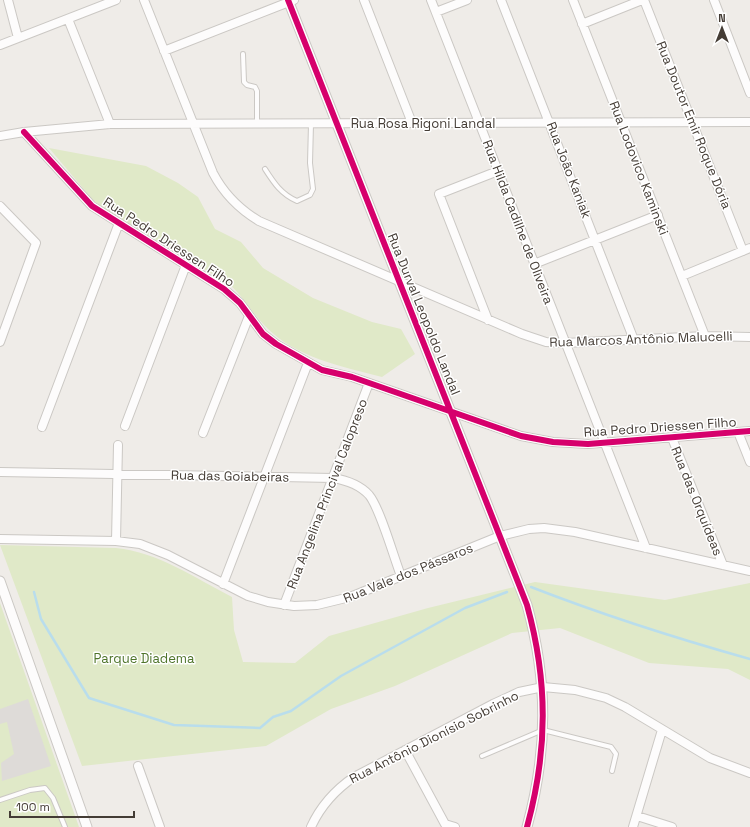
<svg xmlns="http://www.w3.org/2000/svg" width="750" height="827" viewBox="0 0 750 827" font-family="'Space Grotesk',sans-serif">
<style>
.green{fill:#e0e9c8}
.parking{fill:#dedbd8}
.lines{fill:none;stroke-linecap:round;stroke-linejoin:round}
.stream{stroke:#b9ddec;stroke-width:2.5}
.service-casing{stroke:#cbc8c4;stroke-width:6}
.minor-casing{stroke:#cbc8c4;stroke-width:10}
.tertiary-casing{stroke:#cbc8c4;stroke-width:11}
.service{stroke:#fdfcfc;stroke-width:4}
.minor{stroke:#fdfcfc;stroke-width:8}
.tertiary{stroke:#fdfcfc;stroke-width:9}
.cycleway-casing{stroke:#fff;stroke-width:8}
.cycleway{stroke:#d6006c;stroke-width:6}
.labels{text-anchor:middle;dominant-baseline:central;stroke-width:3;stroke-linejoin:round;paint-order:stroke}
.street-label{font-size:13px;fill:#443c35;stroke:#fff}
.park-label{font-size:13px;fill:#4e742a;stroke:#fff}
</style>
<rect width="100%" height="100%" fill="#efece8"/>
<path class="green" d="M49,148L146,166L178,183L198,197L215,229L241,242L263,268L313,298L372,322L401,329L415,354L382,377C341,366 296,358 265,326C252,313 243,296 229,284L103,208L92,199Z
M0,545L116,548C158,552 195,578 232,597L234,630L243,662L295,663L329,636L428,608L535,582L665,600L750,583V680L728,669L649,663L560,628L512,633L395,686L331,709L266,746L82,766Z
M0,603L79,827H0Z"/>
<path class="parking" d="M28,699L51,766L2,781L1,763L14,754L7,722L0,724V709Z"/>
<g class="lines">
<path class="stream" d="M531,587C603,615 675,638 750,659
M34,592L41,619L89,698L174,725L260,728L273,717L291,711L341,676L465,608L507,592"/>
<defs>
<path id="service" d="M243,54L244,82L247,85L255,87L257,91V123
M265,169C274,183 281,194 297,201L310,195L313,189L310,163L311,124
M482,756L543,730L611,747L616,754L612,771
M0,800L30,790L45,788L53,798L65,827"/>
<path id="minor" d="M8,0L18,38
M144,0L213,173C224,194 239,209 259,221L522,334L546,342L565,343L705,336L750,337
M364,0L412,123
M431,0L646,548
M501,0L634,340
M573,0L705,336
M644,0L743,251
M714,0L750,93
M436,12L467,0
M68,19L110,124
M582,24L642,0
M0,45L116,0
M164,51L294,0
M24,132L92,206L224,289L240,303L263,334L276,344L322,370L352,377L521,436L553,442L588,444L750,431
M0,136L24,132L110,124L750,122
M0,206L36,243L0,342
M534,264L658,215
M682,276L750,248
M488,320L439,194L498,171
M125,426L186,265
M42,427L119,223
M738,432L750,462
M203,433L249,316
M672,438L723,565
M0,472L333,478C345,480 360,485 369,495C380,508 394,558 401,576
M0,539L116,541L140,544L168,555L248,596L268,602L294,606L317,605L350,597L500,536L529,529L544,528L575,532L750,571
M116,541L118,445
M223,584L308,363
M284,605L369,383
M405,750L445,824L455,827
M138,766L160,827
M637,816L672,827
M311,827C321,805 335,790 354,777L493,704L519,692L543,687L575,690L606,698L625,707L710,758L750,773
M633,827L662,730"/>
<path id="tertiary" d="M288,0L527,605C548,681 548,750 527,827
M0,581L87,827"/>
</defs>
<use href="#service" class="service-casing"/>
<use href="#minor" class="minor-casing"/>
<use href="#tertiary" class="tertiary-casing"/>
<use href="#service" class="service"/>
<use href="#minor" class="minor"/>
<use href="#tertiary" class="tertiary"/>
<defs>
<path id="cycleway" d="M288,0L527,605C548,681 548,750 527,827
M24,132L92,206L224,289L240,303L263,334L276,344L322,370L352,377L521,436L553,442L588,444L750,431"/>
</defs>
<use href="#cycleway" class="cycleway-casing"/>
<use href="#cycleway" class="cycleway"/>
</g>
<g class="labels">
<g class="street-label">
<text x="423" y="123">Rua Rosa Rigoni Landal</text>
<text transform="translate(694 125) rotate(68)">Rua Doutor Emir Roque Dória</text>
<text transform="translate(639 168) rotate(69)">Rua Lodovico Kaminski</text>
<text transform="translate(569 170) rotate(69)">Rua João Kaniak</text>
<text transform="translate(518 222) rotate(69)">Rua Hilda Cadilhe de Oliveira</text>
<text transform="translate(169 242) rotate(33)">Rua Pedro Driessen Filho</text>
<text transform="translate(424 314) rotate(68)">Rua Durval Leopoldo Landal</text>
<text transform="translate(641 339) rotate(-2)">Rua Marcos Antônio Malucelli</text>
<text transform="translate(660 427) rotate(-4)">Rua Pedro Driessen Filho</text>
<text transform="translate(230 476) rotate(1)">Rua das Goiabeiras</text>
<text transform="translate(327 494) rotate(-69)">Rua Angelina Princival Calopreso</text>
<text transform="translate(697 501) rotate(68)">Rua das Orquídeas</text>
<text transform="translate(408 573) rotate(-22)">Rua Vale dos Pássaros</text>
<text transform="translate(434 737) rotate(-27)">Rua Antônio Dionísio Sobrinho</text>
</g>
<g class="park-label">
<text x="144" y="658">Parque Diadema</text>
</g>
</g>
<g transform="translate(722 28)" stroke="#ffffff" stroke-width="3" paint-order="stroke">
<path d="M0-3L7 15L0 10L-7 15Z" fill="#443c35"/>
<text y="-6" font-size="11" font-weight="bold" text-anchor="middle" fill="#443c35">N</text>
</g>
<path d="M10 811v6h124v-6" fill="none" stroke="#443c35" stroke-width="2"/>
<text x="16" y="811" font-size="12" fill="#443c35" stroke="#ffffff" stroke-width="3" paint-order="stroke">100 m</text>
</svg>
